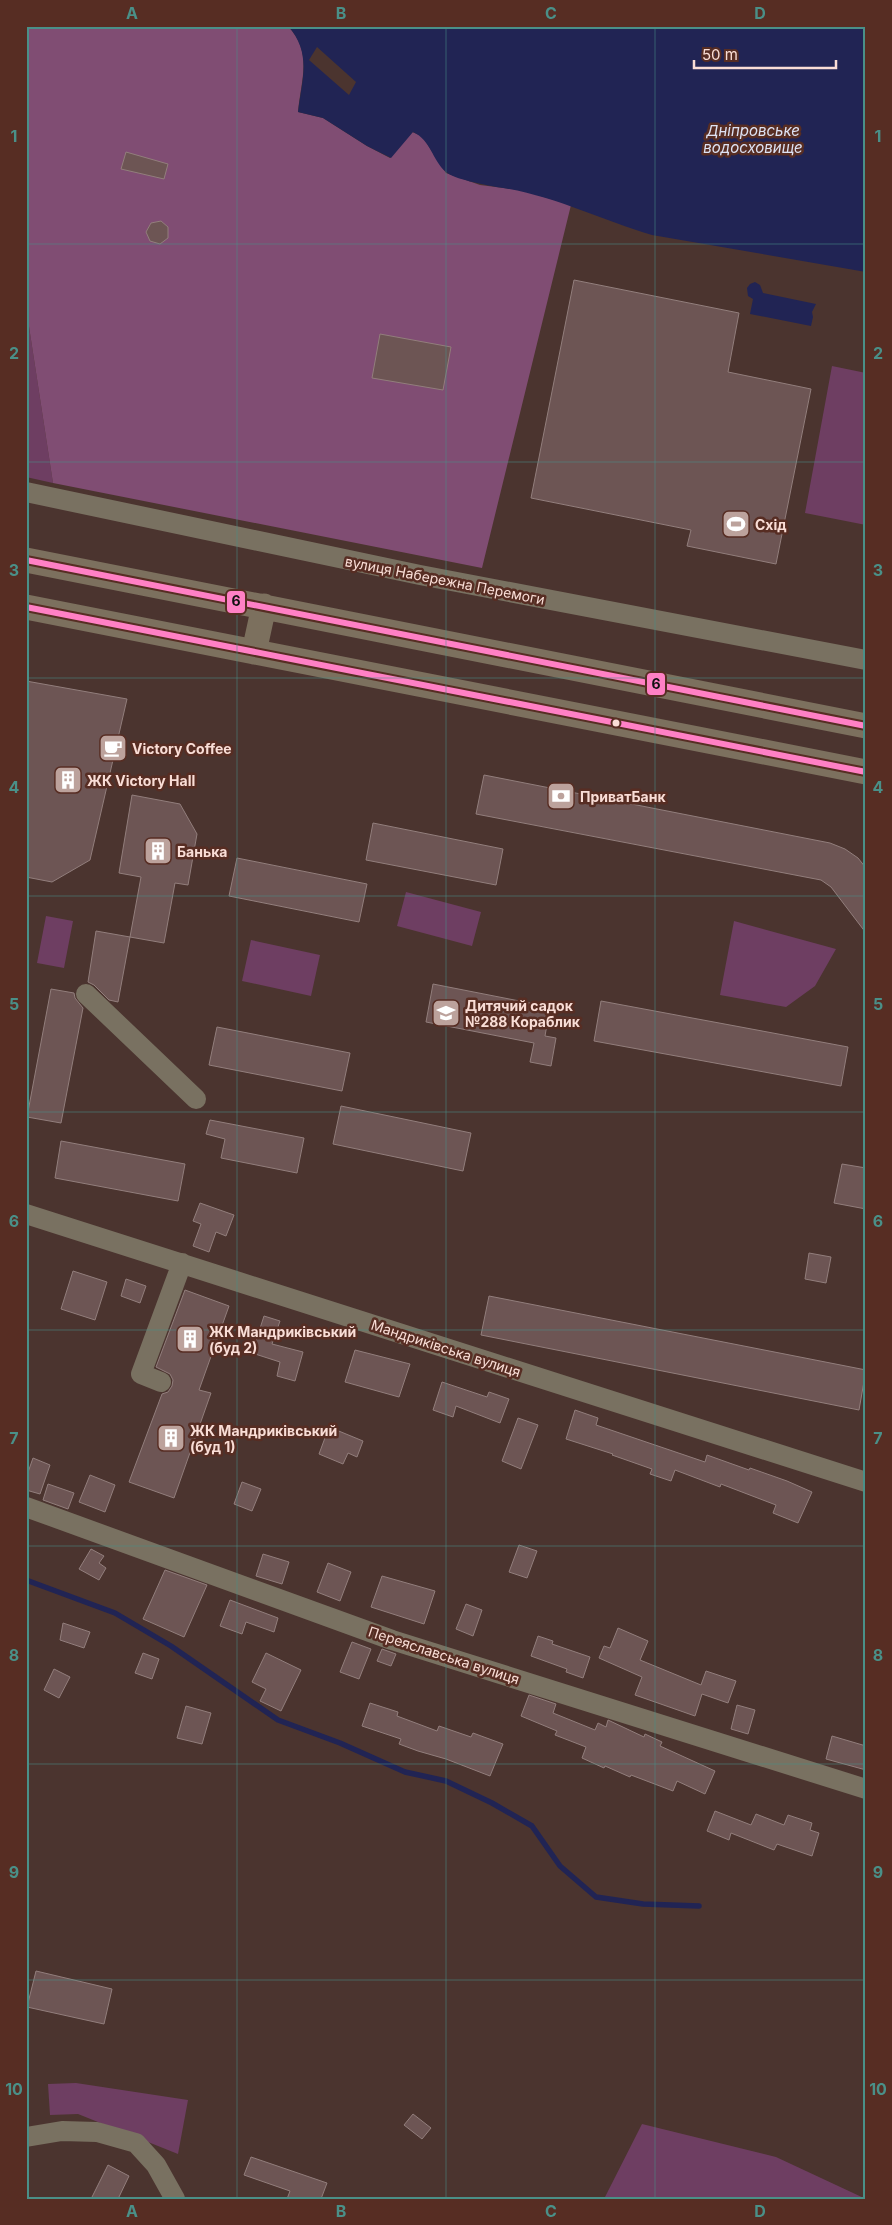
<svg xmlns="http://www.w3.org/2000/svg" width="892" height="2225" viewBox="0 0 892 2225" font-family="Inter,sans-serif">
<style>
.green{fill:#6e3e62}
.forest{fill:#804d73}
.water{fill:#212454}
.pier{fill:#4b342f}
.lines{fill:none;stroke-linecap:round;stroke-linejoin:round}
.stream{stroke:#212454;stroke-width:5.5}
.building{fill:#6d5554;stroke:#927e7c}
.minor{stroke:#797161;stroke-width:20}
.major{stroke:#7c705e;stroke-width:25}
.bus-1-casing{stroke:#572d23;stroke-width:10}
.bus-1{stroke:#ff80c5;stroke-width:6}
.grid{fill:none;stroke:#4a9088;stroke-width:1;stroke-opacity:0.55}
.bus-dot{fill:#f9ddd6;stroke:#572d23;stroke-width:2}
.labels{text-anchor:middle;dominant-baseline:central;stroke-width:5;stroke-linejoin:round;paint-order:stroke}
.poi-label{font-size:14px;font-weight:bold;fill:#f9ddd6;stroke:#572d23;text-anchor:start}
.street-label{font-size:14px;fill:#f9ddd6;stroke:#572d23}
.water-label{font-size:15px;font-style:italic;fill:#dde2f4;stroke:#572d23}
.line-badge{stroke:#572d23;stroke-width:2}
.pale-badge-label{font-size:14px;text-anchor:middle;font-weight:bold;fill:#111}
.neatline{fill:none;stroke:#4a9088;stroke-width:2}
.grid-label{font-size:16px;text-anchor:middle;font-weight:bold;fill:#4a9088}
</style>
<rect width="100%" height="100%" fill="#4b342f"/>
<path class="green" d="M26,307L53,483L26,477Z
M832,366L866,373V525L805,513Z
M406,892L481,912L472,946L397,926Z
M46,916L73,921L64,968L37,963Z
M734,921L836,949L815,986L786,1007L720,995Z
M251,940L320,955L311,996L242,981Z
M76,2083L188,2100L178,2154L78,2114L50,2115L48,2084Z
M642,2124L776,2157L866,2199H604Z"/>
<path class="forest" d="M26,26H288C313,53 301,79 298,112L323,118L367,146L390,158L412,132L422,136L446,173L480,185L521,190L571,205L482,568L53,483L26,307Z"/>
<path class="water" d="M288,26H866V272L652,235C600,220 551,194 496,187C486,185 453,179 446,172C432,160 431,140 413,132L391,158L367,146L323,118L298,112C302,79 312,53 288,26Z
M755,282L760,285L763,293L816,304L812,312L813,317L811,326L750,314L753,299L748,296L747,288L750,284Z"/>
<path class="pier" d="M317,47L356,82L349,95L309,60Z"/>
<g class="lines">
<path class="stream" d="M26,1580L115,1613L171,1646L278,1720L340,1743L405,1772L446,1781L492,1803L532,1826L560,1866L596,1897L643,1904L699,1906"/>
</g>
<path class="building" d="M126,152L168,164L164,179L121,169Z
M161,221L168,227V238L160,244L150,241L146,232L151,223Z
M574,280L739,313L728,372L811,389L776,564L687,546L691,530L531,498Z
M380,334L451,347L443,390L372,378Z
M26,681L127,699L90,860L52,882L26,877Z
M484,775L830,843L845,849L858,858L866,868V933L831,887L821,880L476,814Z
M132,795L180,804L197,834L188,885L175,883L164,943L130,937L141,877L119,873Z
M373,823L503,849L496,885L366,860Z
M237,858L367,884L359,922L229,896Z
M96,931L130,937L118,1002L109,1000L94,985L88,982Z
M433,984L550,1007L545,1036L556,1038L551,1066L530,1062L534,1043L426,1022Z
M51,989L74,993L75,998L83,1008L61,1123L27,1117Z
M601,1001L848,1047L841,1086L594,1041Z
M217,1027L350,1053L342,1091L209,1065Z
M341,1106L471,1133L463,1171L333,1144Z
M210,1120L304,1138L297,1173L221,1158L225,1139L206,1134Z
M61,1141L185,1164L178,1201L55,1178Z
M842,1164L866,1168V1209L834,1203Z
M200,1203L234,1215L226,1236L216,1232L209,1252L193,1246L201,1224L193,1221Z
M809,1253L831,1257L826,1283L805,1279Z
M73,1271L107,1282L95,1320L61,1309Z
M126,1279L146,1286L140,1303L121,1296Z
M185,1290L229,1306L199,1390L211,1393L174,1498L129,1482L162,1394L168,1392L172,1386L173,1380L170,1374L156,1367Z
M489,1296L866,1370L859,1410L481,1335Z
M264,1316L280,1321L272,1344L303,1352L295,1381L277,1376L280,1362L252,1353Z
M355,1350L410,1364L399,1397L345,1382Z
M442,1382L487,1397L489,1392L509,1399L500,1423L456,1406L453,1417L433,1410Z
M575,1410L598,1418L596,1425L705,1462L707,1455L749,1470L750,1468L787,1481L812,1492L798,1523L773,1513L776,1505L721,1484L720,1487L675,1470L671,1481L650,1474L652,1469L612,1455L613,1454L566,1439Z
M518,1418L538,1425L521,1469L502,1461Z
M329,1427L363,1441L357,1457L348,1453L343,1464L319,1454Z
M33,1458L50,1465L40,1494L26,1490V1478Z
M90,1475L115,1485L105,1512L79,1502Z
M242,1482L261,1489L252,1511L234,1504Z
M48,1484L74,1493L68,1509L43,1500Z
M519,1545L537,1551L527,1578L509,1572Z
M91,1549L104,1556L99,1563L106,1568L99,1580L79,1569Z
M263,1554L289,1562L282,1584L256,1576Z
M328,1563L351,1572L340,1601L317,1592Z
M165,1570L207,1585L184,1637L143,1619Z
M382,1576L435,1591L424,1624L371,1607Z
M230,1600L278,1618L274,1632L246,1622L242,1634L220,1626Z
M466,1604L482,1610L473,1636L456,1629Z
M63,1623L90,1632L84,1648L60,1640Z
M618,1628L648,1641L640,1660L701,1685L706,1671L736,1681L728,1703L702,1694L695,1716L635,1695L642,1677L599,1658L604,1646L610,1648Z
M538,1636L553,1641L552,1644L590,1657L583,1678L566,1672L567,1669L531,1656Z
M352,1642L371,1649L359,1679L340,1672Z
M382,1649L396,1654L391,1666L377,1661Z
M143,1653L159,1659L152,1679L135,1673Z
M266,1653L301,1670L281,1711L260,1701L266,1689L252,1682Z
M54,1669L70,1677L59,1698L44,1690Z
M529,1695L556,1704L553,1713L595,1730L598,1723L606,1727L608,1720L644,1737L645,1734L662,1742L660,1746L715,1771L705,1794L677,1781L673,1791L631,1775L630,1777L605,1766L604,1768L582,1758L586,1747L555,1735L557,1731L521,1716Z
M370,1703L398,1712L397,1716L437,1731L439,1726L471,1737L473,1733L503,1744L490,1776L446,1759L418,1751L399,1744L401,1739L362,1726Z
M737,1705L755,1710L748,1734L731,1729Z
M186,1706L211,1713L202,1744L177,1738Z
M832,1736L866,1746V1770L826,1759Z
M715,1811L751,1825L756,1814L784,1825L788,1815L812,1823L810,1830L819,1833L812,1856L777,1844L774,1850L731,1833L729,1840L707,1831Z
M36,1971L112,1989L104,2024L27,2007Z
M413,2114L431,2128L422,2139L404,2125Z
M251,2157L327,2183L321,2199H287L290,2191L244,2175Z
M108,2165L129,2176L118,2199H91Z"/>
<g class="lines">
<path class="minor" d="M26,492L420,575L866,660
M86,994L196,1099
M26,1214L866,1482
M161,1382L141,1374L182,1263
M26,1507L392,1640L866,1789
M26,2137L62,2131L97,2132L136,2143L156,2165L175,2199"/>
<path class="major" d="M26,560L866,726
M26,607L866,772
M254,652L264,606"/>
<defs>
<path id="bus-1" d="M26,560L866,726
M26,607L866,772"/>
</defs>
<use href="#bus-1" class="bus-1-casing"/>
<use href="#bus-1" class="bus-1"/>
</g>
<path class="grid" d="M237,26V2199M446,26V2199M655,26V2199M26,244H866M26,462H866M26,678H866M26,896H866M26,1112H866M26,1330H866M26,1546H866M26,1764H866M26,1980H866"/>
<defs>
<symbol id="stadium-square" viewBox="-11 -11 22 22"><rect x="-9" y="-9" width="18" height="18" rx="4" fill="#bca29c" stroke="#572d23"/><path d="M0-5a6.5 5 0 1 0 0 10a6.5 5 0 1 0 0-10ZM-3.5-1.8h7v3.6h-7Z" fill="#fff"/></symbol>
<symbol id="cafe-square" viewBox="-11 -11 22 22"><rect x="-9" y="-9" width="18" height="18" rx="4" fill="#bca29c" stroke="#572d23"/><path d="M-5.5-4.5H6V0H3Q3 3.5 0 3.5H-2.5Q-5.5 3.5-5.5 0ZM3-3.2v2h1.7v-2ZM-6 4.5H4V6H-6Z" fill="#fff"/></symbol>
<symbol id="building-square" viewBox="-11 -11 22 22"><rect x="-9" y="-9" width="18" height="18" rx="4" fill="#bca29c" stroke="#572d23"/><path d="M-4-6H4V6H1V3H-1V6H-4ZM-2.5-4.3h1.7v1.8h-1.7ZM.8-4.3h1.7v1.8H.8ZM-2.5-1h1.7V.8h-1.7ZM.8-1h1.7V.8H.8Z" fill="#fff"/></symbol>
<symbol id="bank-square" viewBox="-11 -11 22 22"><rect x="-9" y="-9" width="18" height="18" rx="4" fill="#bca29c" stroke="#572d23"/><path d="M-6-4H6V4H-6ZM0-2.3a2.3 2.3 0 1 0 0 4.6a2.3 2.3 0 1 0 0-4.6Z" fill="#fff"/></symbol>
<symbol id="school-square" viewBox="-11 -11 22 22"><rect x="-9" y="-9" width="18" height="18" rx="4" fill="#bca29c" stroke="#572d23"/><path d="M0-5L7-2L0 1L-7-2ZM-4 1L0 2.5L4 1V4Q0 6-4 4Z" fill="#fff"/></symbol>
</defs>
<g fill-rule="evenodd">
<use href="#stadium-square" x="720" y="508" width="32" height="32"/>
<use href="#cafe-square" x="97" y="732" width="32" height="32"/>
<use href="#building-square" x="52" y="764" width="32" height="32"/>
<use href="#bank-square" x="545" y="780" width="32" height="32"/>
<use href="#building-square" x="142" y="835" width="32" height="32"/>
<use href="#school-square" x="430" y="997" width="32" height="32"/>
<use href="#building-square" x="174" y="1323" width="32" height="32"/>
<use href="#building-square" x="155" y="1422" width="32" height="32"/>
</g>
<circle class="bus-dot" cx="616" cy="723" r="4.5"/>
<g class="labels">
<g class="poi-label">
<text x="755" y="524">Схід</text>
<text x="132" y="748">Victory Coffee</text>
<text x="87" y="780">ЖК Victory Hall</text>
<text x="580" y="796">ПриватБанк</text>
<text x="177" y="851">Банька</text>
<text x="465" y="1005">Дитячий садок<tspan x="465" dy="16">№288 Кораблик</tspan></text>
<text x="209" y="1331">ЖК Мандриківський<tspan x="209" dy="16">(буд 2)</tspan></text>
<text x="190" y="1430">ЖК Мандриківський<tspan x="190" dy="16">(буд 1)</tspan></text>
</g>
<g class="street-label">
<text transform="translate(445 580) rotate(11)">вулиця Набережна Перемоги</text>
<text transform="translate(446 1348) rotate(18)">Мандриківська вулиця</text>
<text transform="translate(444 1655) rotate(18)">Переяславська вулиця</text>
</g>
<g class="water-label">
<text x="753" y="130">Дніпровське<tspan x="753" dy="17">водосховище</tspan></text>
</g>
</g>
<g class="line-badge">
<rect x="226" y="590" width="20" height="24" rx="5" fill="#ff80c5"/>
<rect x="646" y="672" width="20" height="24" rx="5" fill="#ff80c5"/>
</g>
<g class="pale-badge-label">
<text x="236" y="606">6</text>
<text x="656" y="689">6</text>
</g>
<rect width="892" height="2225" fill="none" stroke="#572d23" stroke-width="55"/>
<path d="M694 60v8h142v-8" fill="none" stroke="#f9ddd6" stroke-width="2.5"/>
<text x="702" y="60" font-size="15" fill="#f9ddd6" stroke="#572d23" stroke-width="4" paint-order="stroke">50 m</text>
<rect x="28" y="28" width="836" height="2170" class="neatline"/>
<g class="grid-label">
<text x="132" y="19">A</text>
<text x="341" y="19">B</text>
<text x="551" y="19">C</text>
<text x="760" y="19">D</text>
<text x="14" y="142">1</text>
<text x="878" y="142">1</text>
<text x="14" y="359">2</text>
<text x="878" y="359">2</text>
<text x="14" y="576">3</text>
<text x="878" y="576">3</text>
<text x="14" y="793">4</text>
<text x="878" y="793">4</text>
<text x="14" y="1010">5</text>
<text x="878" y="1010">5</text>
<text x="14" y="1227">6</text>
<text x="878" y="1227">6</text>
<text x="14" y="1444">7</text>
<text x="878" y="1444">7</text>
<text x="14" y="1661">8</text>
<text x="878" y="1661">8</text>
<text x="14" y="1878">9</text>
<text x="878" y="1878">9</text>
<text x="14" y="2095">10</text>
<text x="878" y="2095">10</text>
<text x="132" y="2217">A</text>
<text x="341" y="2217">B</text>
<text x="551" y="2217">C</text>
<text x="760" y="2217">D</text>
</g>
</svg>
